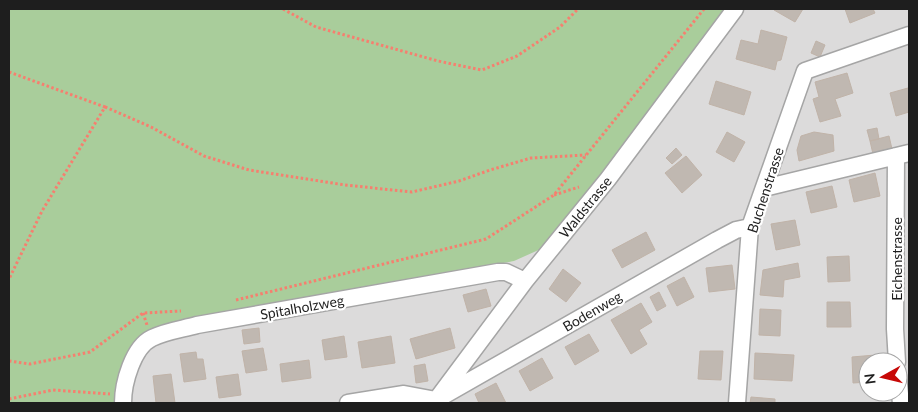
<svg xmlns="http://www.w3.org/2000/svg" width="918" height="412" viewBox="0 0 918 412" font-family="Lato,sans-serif">
<style>
.residential{fill:#dcdbdb;fill-rule:evenodd}
.forest{fill:#a9cd9b}
.building{fill:#c0b8b1;stroke:#c0b3a8}
.lines{fill:none;stroke-linecap:round;stroke-linejoin:round}
.minor-casing{stroke:#a5a5a5;stroke-width:19}
.path{stroke:#f67f6f;stroke-width:3;stroke-dasharray:2.5 2.5;stroke-linecap:butt}
.minor{stroke:#fff;stroke-width:16}
.labels{text-anchor:middle;dominant-baseline:central;stroke-width:4.5;stroke-linejoin:round;paint-order:stroke}
.street-label{font-size:14px;fill:#1e1e1e;stroke:#fff}
</style>
<rect width="100%" height="100%" fill="#efece5"/>
<path class="residential" d="M735,9H909V403H118L130,352L183,324L514,261ZM868,362H898V392H868Z"/>
<path class="forest" d="M9,9H735L543,248L514,261L159,330L118,403H9Z"/>
<path class="building" d="M775,9H803L795,22L774,10Z
M845,9H873L875,13L850,23Z
M761,30L787,37L781,60L777,61L775,70L736,59L741,40L758,44Z
M816,41L825,45L820,57L811,53Z
M847,73L853,93L835,99L841,116L820,122L813,99L819,97L815,82Z
M716,81L751,92L744,115L709,104Z
M908,88L909,93V112L896,116L890,93Z
M877,128L879,139L870,141L867,130Z
M727,132L745,142L734,162L716,152Z
M814,132L833,135L834,151L799,161L797,150L801,136Z
M889,136L892,149L873,154L870,141Z
M676,148L682,155L672,164L666,158Z
M686,156L702,175L682,193L665,173Z
M875,173L880,196L854,202L849,180Z
M832,186L837,207L811,213L806,192Z
M795,220L800,245L776,250L771,224Z
M646,232L655,250L622,268L612,250Z
M849,256L850,281L828,282L827,257Z
M798,263L800,277L784,280L783,297L760,295L763,270Z
M732,265L735,289L709,292L706,268Z
M563,269L581,283L566,302L549,289Z
M684,277L694,297L677,306L667,286Z
M486,289L491,306L468,312L463,295Z
M659,292L666,306L657,311L650,297Z
M827,302H850L851,327H827Z
M641,303L652,322L639,330L647,344L631,354L611,320Z
M760,309L781,310L780,336L759,335Z
M259,328L260,342L244,344L242,330Z
M450,328L455,348L416,359L410,339Z
M589,334L599,351L575,365L565,347Z
M344,336L347,357L325,360L322,340Z
M391,336L395,363L362,368L358,342Z
M263,348L267,370L246,373L242,351Z
M700,351H723L721,380L698,379Z
M196,352L197,359H203L206,379L184,382L180,354Z
M755,353L794,355L792,381L754,379Z
M875,355V362H868V382L853,383L852,357Z
M542,358L553,378L530,391L519,371Z
M309,360L311,378L282,382L280,364Z
M425,364L428,381L416,383L414,366Z
M171,374L175,403H156L153,376Z
M238,374L241,395L219,398L216,377Z
M496,383L506,403H479L475,394Z
M751,397L775,399V403H750Z"/>
<g class="lines">
<defs>
<path id="minor" d="M896,156L895,329L897,362
M764,188L909,153
M898,376L901,403
M123,403C123,383 133,347 152,338C166,331 183,329 197,325L498,272H506L525,281
M348,403L404,394L436,400L717,240L736,230L750,227
M434,403L525,281L608,179L735,9
M737,403L750,227L805,71L909,35"/>
</defs>
<use href="#minor" class="minor-casing"/>
<path class="path" d="M283,9L316,27L438,61L482,70L517,56L560,27L578,9
M9,72L105,107L42,211L9,279
M105,107L151,127L204,156L249,170L345,185L412,192L459,181L490,170L531,158L586,155
M554,195L579,187
M236,300L486,239L554,195L704,9
M143,313L147,325
M9,361L30,364L90,352L143,313L181,311
M9,399L53,390L110,394"/>
<use href="#minor" class="minor"/>
</g>
<g class="labels">
<g class="street-label">
<text transform="translate(765 190) rotate(-72)">Buchenstrasse</text>
<text transform="translate(585 207) rotate(-51)">Waldstrasse</text>
<text transform="translate(896 259) rotate(-90)">Eichenstrasse</text>
<text transform="translate(302 307) rotate(-10)">Spitalholzweg</text>
<text transform="translate(592 311) rotate(-30)">Bodenweg</text>
</g>
</g>
<rect width="918" height="412" fill="none" stroke="#1e1e1e" stroke-width="20"/>
<g transform="translate(883 377) rotate(262)"><circle r="24" fill="#ffffff" stroke="#a5a5a5"/>
<path d="M0-4L9 19L0 12L-9 19Z" fill="#c70806"/>
<text y="-8" font-size="14" font-weight="bold" text-anchor="middle" fill="#1e1e1e">N</text>
</g>
</svg>
